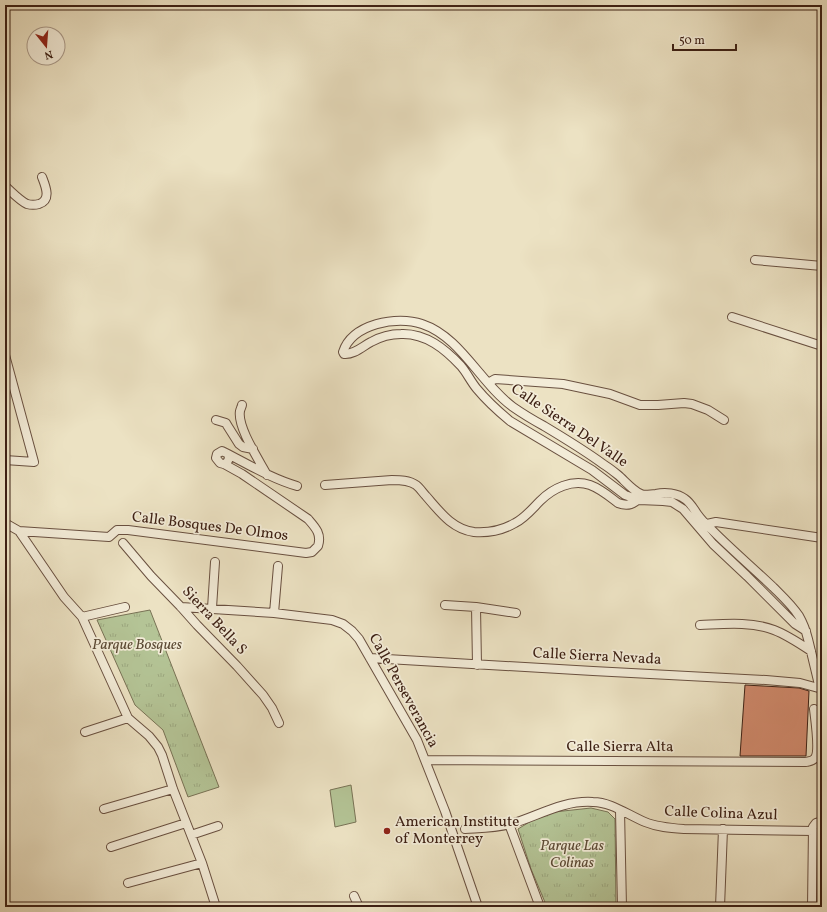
<svg xmlns="http://www.w3.org/2000/svg" width="827" height="912" viewBox="0 0 827 912" font-family="Vollkorn,serif">
<style>
.grass{fill:url(#grass-tufts);stroke:#787255}
.pitch{fill:#b4c496;stroke:#787255}
.building{fill:#d18a6d;stroke:#3d2014}
.lines{fill:none;stroke-linecap:round;stroke-linejoin:round}
.minor-casing{stroke:#695040;stroke-width:10}
.minor{stroke:#f3ecd8;stroke-width:8}
.poi-dot{fill:#8f2418;stroke:#f3ecd8;stroke-width:1.5}
.labels{text-anchor:middle;dominant-baseline:central;stroke-width:3.5;stroke-linejoin:round;paint-order:stroke}
.street-label{font-size:15px;fill:#3d2014;stroke:#f3ecd8}
.park-label{font-size:15px;font-style:italic;fill:#5b4934;stroke:#f3ecd8}
.poi-label{font-size:15px;fill:#3d2014;stroke:#f3ecd8;text-anchor:start}
</style>
<defs>
<pattern id="grass-tufts" width="24" height="20" patternUnits="userSpaceOnUse"><rect width="24" height="20" fill="#b4c496"/><path d="M3 7l-1-3M5 7V3M7 7l1-3M15 17l-1-3M17 17v-4M19 17l1-3" fill="none" stroke="#9ca880"/></pattern>
</defs>
<rect width="100%" height="100%" fill="#ece2c3"/>
<filter id="stains"><feTurbulence type="fractalNoise" baseFrequency=".005" numOctaves="4"/><feColorMatrix values="0 0 0 0 .2 0 0 0 0 .09 0 0 0 0 .02 0 0 0 .5 -.17"/></filter>
<radialGradient id="worn" r=".72"><stop offset=".6" stop-color="#630" stop-opacity="0"/><stop offset="1" stop-color="#630" stop-opacity=".3"/></radialGradient>
<path class="grass" d="M150,610L219,787L188,797L163,730L135,705L97,620Z
M591,808L608,812L615,819L616,907H547L531,869L518,829L531,821L554,812Z"/>
<path class="pitch" d="M351,785L356,822L335,827L330,790Z"/>
<path class="building" d="M745,685L799,688L809,691L806,756H740Z"/>
<g class="lines">
<defs>
<path id="minor" d="M5,186C12,192 19,200 27,204C31,205 35,205 39,204C52,200 45,185 42,177
M755,260L822,266
M732,317L822,346
M5,355L34,462L5,460
M488,383L495,379L563,384L610,394L640,405H658L684,403L692,404L708,410L724,420
M242,405C242,406 240,410 240,411C237,427 259,460 267,475
M216,420L226,423L227,425L239,444L243,447L253,449
M228,454C251,466 273,479 297,486
M325,485L392,480C400,480 409,480 416,485C420,488 423,493 426,496C440,512 452,529 474,532C488,533 503,530 515,523C525,518 532,509 540,501C553,488 572,479 590,485C601,489 610,497 618,503C628,507 634,504 641,497
M5,523L19,531L109,537L117,530H128L306,553L312,552L318,546C322,534 315,527 308,519L242,474L224,464L220,463L216,458L217,454L222,451L228,454C230,458 228,463 224,464
M704,527L707,524L716,522L822,538
M19,531L64,597L82,617L128,718L149,736L158,747L162,755L173,789L202,863L216,907
M123,543L151,576L181,607L197,625L237,666L263,695L272,708L279,723
M445,605L476,607L516,613
M181,607L274,613L332,620L343,624L352,631L359,639L417,740L445,811L478,907
M476,607L477,665
M212,608L215,562
M274,613L278,566
M82,617L125,607
M700,625C724,624 750,621 774,630C787,635 799,643 811,651
M806,631L795,624L747,576L713,544L683,509L672,502L663,501L639,500L625,495L592,470L510,421C498,411 487,401 477,389C471,382 467,373 461,366C445,349 426,333 401,334C391,334 380,337 371,342C363,346 354,355 344,354L343,352C352,324 397,315 422,324C461,337 480,383 513,407C523,414 533,420 544,426C564,438 584,450 603,464C608,467 613,471 618,475C624,480 633,491 641,494C645,496 651,494 656,494C665,492 677,493 685,499C691,503 694,510 698,515C702,521 708,526 713,531C732,550 753,568 773,587C782,596 792,605 799,616C803,623 806,631 808,639L820,689
M370,658L593,671L766,680L800,683L822,689
M85,732L128,718
M426,760L806,762C810,761 813,761 815,758C820,751 815,718 814,709
M104,809L173,789
M620,810L622,907
M509,824L540,907
M465,829C480,828 496,828 511,824C538,816 563,800 593,802C611,802 628,815 645,822C657,827 670,828 684,829L813,831
M191,835L218,826
M111,847L186,823
M128,883L202,863
M354,896L359,907
M720,907L723,829
M812,907L813,827L816,823L822,821"/>
</defs>
<use href="#minor" class="minor-casing"/>
<use href="#minor" class="minor"/>
</g>
<circle class="poi-dot" cx="387" cy="831" r="4"/>
<g class="labels">
<g class="street-label">
<text transform="translate(569 426) rotate(34)">Calle Sierra Del Valle</text>
<text transform="translate(210 527) rotate(7)">Calle Bosques De Olmos</text>
<text transform="translate(214 621) rotate(47)">Sierra Bella S</text>
<text transform="translate(597 657) rotate(3)">Calle Sierra Nevada</text>
<text transform="translate(403 691) rotate(61)">Calle Perseverancia</text>
<text x="620" y="747">Calle Sierra Alta</text>
<text transform="translate(721 814) rotate(2)">Calle Colina Azul</text>
</g>
<g class="park-label">
<text x="137" y="645">Parque Bosques</text>
<text x="572" y="846">Parque Las<tspan x="572" dy="17">Colinas</tspan></text>
</g>
<g class="poi-label">
<text x="395" y="822">American Institute<tspan x="395" dy="17">of Monterrey</tspan></text>
</g>
</g>
<rect width="827" height="912" fill="none" stroke="#ece2c3" stroke-width="20"/>
<rect x="6" y="6" width="815" height="900" fill="none" stroke="#3d2014" stroke-width="2"/>
<rect x="10" y="10" width="807" height="892" fill="none" stroke="#3d2014"/>
<g transform="translate(46 46) rotate(163)"><circle r="19" fill="#f3ecd8" stroke="#aa9a8a"/>
<path d="M0-3L7 15L0 10L-7 15Z" fill="#8f2418"/>
<text y="-6" font-size="11" font-weight="bold" text-anchor="middle" fill="#3d2014">N</text>
</g>
<path d="M673 44v6h63v-6" fill="none" stroke="#3d2014" stroke-width="2"/>
<text x="679" y="44" font-size="12" fill="#3d2014" stroke="#f3ecd8" stroke-width="3" paint-order="stroke">50 m</text>
<rect width="100%" height="100%" filter="url(#stains)"/>
<rect width="100%" height="100%" fill="url(#worn)"/>
</svg>
